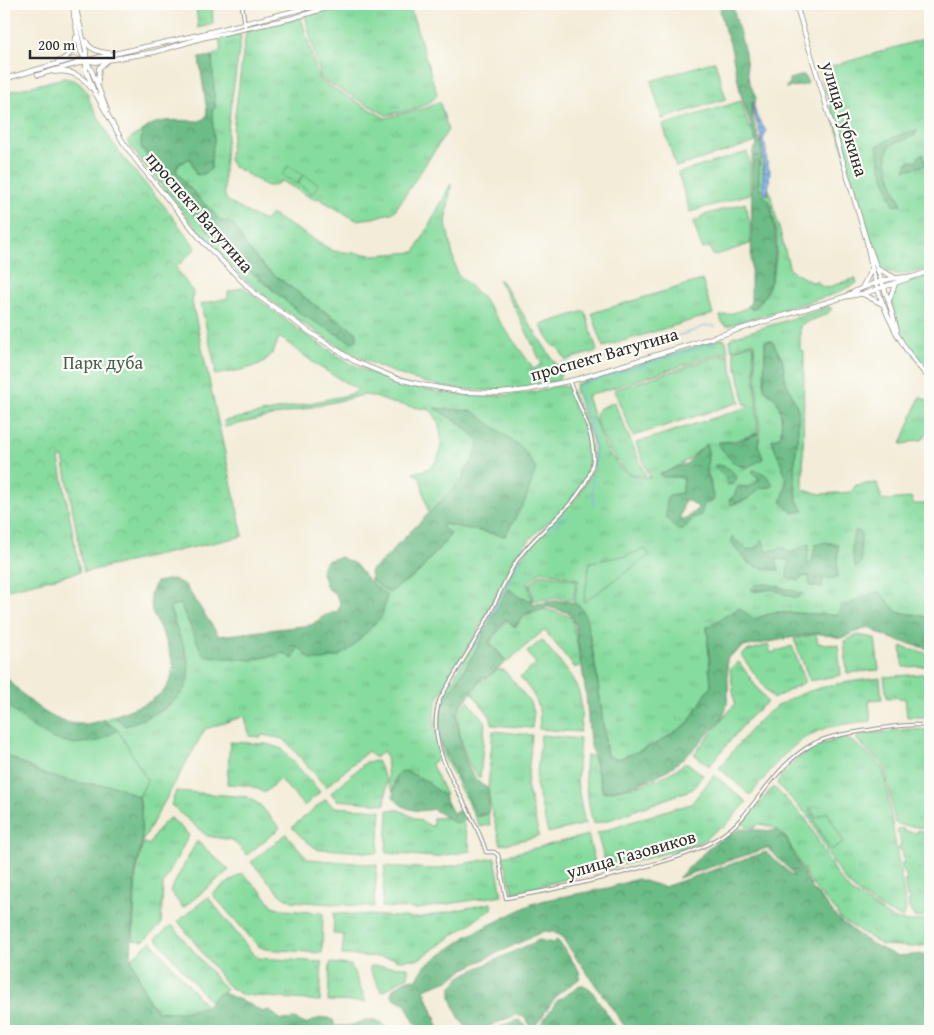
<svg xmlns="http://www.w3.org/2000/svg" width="934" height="1035" viewBox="0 0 934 1035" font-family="'Gentium Book Plus',serif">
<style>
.grass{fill:url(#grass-tufts);stroke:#588465;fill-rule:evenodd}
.forest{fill:url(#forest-crowns);stroke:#4c7458;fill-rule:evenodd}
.park{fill:url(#park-crowns);stroke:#588465}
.garden{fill:#86dc9f;stroke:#588465}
.water{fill:url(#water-rules);stroke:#556e8c}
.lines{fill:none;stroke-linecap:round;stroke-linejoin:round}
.stream{stroke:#7fb2ec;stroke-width:1}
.minor-casing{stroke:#8f8c82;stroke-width:4.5}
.major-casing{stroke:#8f8c82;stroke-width:5.5}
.minor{stroke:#fff;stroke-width:2.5}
.major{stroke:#fff;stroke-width:4}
.labels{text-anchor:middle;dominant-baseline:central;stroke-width:4.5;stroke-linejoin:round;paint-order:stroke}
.street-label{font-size:18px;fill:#2b2b2b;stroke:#fdfcf7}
.park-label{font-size:18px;fill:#46604e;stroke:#fdfcf7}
</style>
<defs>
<pattern id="grass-tufts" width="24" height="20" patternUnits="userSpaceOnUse" patternTransform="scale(1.25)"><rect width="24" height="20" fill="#86dc9f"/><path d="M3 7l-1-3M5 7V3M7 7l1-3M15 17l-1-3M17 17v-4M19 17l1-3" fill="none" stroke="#74bd89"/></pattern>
<pattern id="forest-crowns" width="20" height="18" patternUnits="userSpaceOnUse" patternTransform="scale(1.25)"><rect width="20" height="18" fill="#6cbc86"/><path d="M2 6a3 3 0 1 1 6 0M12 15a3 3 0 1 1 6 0" fill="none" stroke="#59996e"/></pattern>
<pattern id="park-crowns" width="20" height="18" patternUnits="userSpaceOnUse" patternTransform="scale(1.25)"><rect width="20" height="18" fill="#86dc9f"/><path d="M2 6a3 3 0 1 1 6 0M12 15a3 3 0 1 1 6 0" fill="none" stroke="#74bd89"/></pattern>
<pattern id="water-rules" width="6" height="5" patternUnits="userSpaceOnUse" patternTransform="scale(1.25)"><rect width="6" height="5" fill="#7fb2ec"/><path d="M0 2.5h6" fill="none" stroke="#6891bf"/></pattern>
</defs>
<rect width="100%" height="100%" fill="#fdfcf7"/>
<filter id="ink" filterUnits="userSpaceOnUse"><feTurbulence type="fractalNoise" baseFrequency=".02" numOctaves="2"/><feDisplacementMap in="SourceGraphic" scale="10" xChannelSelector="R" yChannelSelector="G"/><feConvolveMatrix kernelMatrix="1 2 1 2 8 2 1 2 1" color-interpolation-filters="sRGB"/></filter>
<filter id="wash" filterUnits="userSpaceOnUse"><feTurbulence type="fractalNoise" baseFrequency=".0096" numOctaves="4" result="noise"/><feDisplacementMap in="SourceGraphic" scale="20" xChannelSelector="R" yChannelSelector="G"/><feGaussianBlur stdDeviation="1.12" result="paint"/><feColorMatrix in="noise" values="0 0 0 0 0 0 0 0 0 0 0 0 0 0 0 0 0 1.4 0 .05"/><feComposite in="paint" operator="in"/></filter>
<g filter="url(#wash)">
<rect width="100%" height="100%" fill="#f3ecd8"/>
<path class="grass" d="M196,4H212L213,24L198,28Z
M344,4H409L437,94C433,107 399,113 386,115L321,79L305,16Z
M301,17L319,80L385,118L430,107L436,102L440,103L448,130L394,212L373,218L356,220L318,198L315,200L282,181L273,186H267L233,166L229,160L246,31Z
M239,32L241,37C238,60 216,188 227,200C233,206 255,216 264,221L271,214L333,251L375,255L415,252L451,184L446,224L457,274L481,296L534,369L542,364L517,312L498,279L502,282L561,372L559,380C545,386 527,387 511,389C430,398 357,362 293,316C273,302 254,289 237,272C212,248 191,222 169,195C155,177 139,160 127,141L148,127L142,133L186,206L236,259L301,314L357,333L312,303L265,268L246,246L233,224L220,220L185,183L176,170L178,165L190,158L211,169V155L214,141L212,111L215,107L212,56L221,50L219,37Z
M930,37V268C914,273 890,281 877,263L820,72L823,69Z
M715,61L726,99L662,119L651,81Z
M741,101L749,128L751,127L756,142L676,167L663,125Z
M747,152L750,164V194L690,212L678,173Z
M763,155V190L765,194H768L769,189L790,270L811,282L817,281L822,287L826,288L855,278L857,283L835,294L727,326L722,322L720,316L730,314L747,308L748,306L752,310C772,297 777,261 777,239C777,234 772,211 771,205C769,199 762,196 760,190C757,180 760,168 760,159H762Z
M745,203L750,223V244L713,256L710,247L702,249L693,222L701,219V216Z
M930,274V375L919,362L903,339L891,300L897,285L914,279L915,281L922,279V277Z
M702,280L713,314L603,347L592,313Z
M243,287C276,314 315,343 352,364C386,382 425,391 462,395C488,398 517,395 542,390C551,388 564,382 571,390C581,414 596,442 589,470C582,499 551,517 531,538C511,560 500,587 487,613C472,642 454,669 438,698C431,718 434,735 440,755L439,759L431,763L446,795L444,796L423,779L396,776L393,792L388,782L386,755L383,751L375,758L368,751L326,787L284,739L262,735L261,737L249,736L245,716L205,729L142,842L141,809L139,797L147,780L118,730L103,720L114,716L126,726L165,709L187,656L169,607L179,604L239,658L252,660L284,653L290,656L298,647L312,660L349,650L362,636L387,596L369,581L371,580L389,593L419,572L451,534L442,527L444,524L505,536L536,468L436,408C450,418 470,428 479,443L472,462L465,470L464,478L429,515L420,477L413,473C421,471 429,470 435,463C445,452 442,419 430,410L392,403L372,396L364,395L225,427L224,421L348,395L356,392L358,390L318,366L281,338L278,339C272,370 240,369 215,375L214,372L216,371L201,304L228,298V292Z
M830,307L832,309L827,314L800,325V350L804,351L803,490L821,494L851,492L856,485L877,483L882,500L912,498L913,504H930V622L924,616L897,612L858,599L837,615L774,612L755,619L707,627L711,686L688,723L658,743L632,754L617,759L607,756C604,732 593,621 580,608C578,606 576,605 574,604L578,579L541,571L528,583L532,601L519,597L508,589L483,635L439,728L442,745L477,817L488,813L490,825L480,827L443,755L437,734L436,722L442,698L495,606L515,564L543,530L578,497L592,472L594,460L593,442L575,389L576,384L718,339H723L726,341L728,351L587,396C596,423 605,464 634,476C639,478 644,477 650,478L636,443L748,407V404L745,405L733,350L753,344L758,433L734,441L719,442V445L735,464C749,466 751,465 763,458L758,445L760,437L754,342L732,350L730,340L732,337ZM765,341H772L783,361L785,380L798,409V429L794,470L797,501L804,511L781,502C783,497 785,491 786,486C788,472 776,454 772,439L780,437C783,426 782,406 774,397C772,394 767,392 764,389ZM706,444L708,451L707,472L711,483V492L714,497L712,502L704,504L683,530L675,528L670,521L669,495L683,493L684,480L680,477H662L660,474C679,468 691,458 706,444ZM753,473L771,487L760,488L750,498L736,504L729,500C732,498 735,493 738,491C746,486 754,488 759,478ZM763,541L767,552L784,548L790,553L809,544L806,564L812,562L838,545L837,578H822V587L809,576L801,577L789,560L776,559L778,570L756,567L739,543L748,550H753ZM766,584L781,587L802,594L796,598L772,589L754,592Z
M585,311L597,351L566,360L557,346H553L540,325Z
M728,353L740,402L633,436L614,390Z
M920,397L930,402V427L922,440C913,440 906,445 901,444Z
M614,402L646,476C639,476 633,475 627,471C616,464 596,429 596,417C596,414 597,412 598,409Z
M541,574L577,580L573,600L558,598L533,601L530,584Z
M545,609L569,616L573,622L581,665L575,668L546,632L543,631L507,662L490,642L507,620L515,627L526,615Z
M816,634L818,643L838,645L841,675L810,681L794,639Z
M858,635L875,638L879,670L847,673L844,641Z
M542,640C551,652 571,673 576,685C583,699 582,717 580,732L539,729C542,703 535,696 520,677L536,664L527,652Z
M768,645L771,653L792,646L805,682L773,699L741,655L747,651Z
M901,647L930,654V666L903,667Z
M739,662L767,702L750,717L709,766L694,754L735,704L730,669Z
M497,670H504L530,702L534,712L532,728L493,725L490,716L472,693L484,676L486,679Z
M921,674H930V717H907L905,698L900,699L899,697L887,698L884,677Z
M880,678L882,699L869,700L871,721C855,723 837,724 821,730C790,741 771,771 750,795L719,768C732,753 744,736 759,721C791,689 836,683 880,678Z
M468,701L485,722L480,778C463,766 460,733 457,713Z
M908,729L930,730V829C920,826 904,827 895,823L885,769L857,740V738L859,735Z
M493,731L532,735L527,785L539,836L501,845L490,805L488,788Z
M541,735L580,739L577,783L585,824L548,833L536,784Z
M843,738C854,739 879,763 884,773L906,909L903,918L882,909L860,895L846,882L832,861L809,817L777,784C778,779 782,776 785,771C801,753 820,743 843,738Z
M230,742L267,744L282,749L320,792L304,806L280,779L264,793C253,784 241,785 227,784Z
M586,756H593L603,793C631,788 664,781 686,762L703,775L693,789L609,820L593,824C588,801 583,780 586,756Z
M377,761L387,782L385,804L337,800L331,793L366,762Z
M714,775L747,802L722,829L720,827L704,840L691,846L607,869L597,833L677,807V808L691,804Z
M772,788H775L806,819L836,874L850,891L892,918L908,922L930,919V945L912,947L882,945L840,919L836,911L818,892L810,881L797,859L787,839L779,831L770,826L758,824L754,828L747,827L743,824Z
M176,791L247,797L260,805L280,828L247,855L232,840L207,836L171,805Z
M326,799L333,807L381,810L378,853L323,849L319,850C308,843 301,837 292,827Z
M388,810H399L433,827V818L461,816L471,851L434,857L386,853Z
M170,817L189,835L163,884L161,925L143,941L133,940L136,875L143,842L149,845L157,831Z
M903,828L904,831L917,833L918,830L930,833V915L915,918L909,908L908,902L910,901L909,897H907L904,881L907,880L905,872L903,873L901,863L904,862L902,850H899V846L901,845L899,833H897L898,829Z
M286,834L308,859L377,865L374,907L292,901L281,895L251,862Z
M588,835L597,871L513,893L503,856Z
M197,841L229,870L183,908L170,891Z
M495,858L502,895L419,909L382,907L385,866L434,869Z
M242,873L259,889L273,906L285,910L323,913L322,953L265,949L258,946L212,894Z
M208,897L253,954L259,958L322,962L320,1001L242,995L227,985L178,921Z
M491,903L493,908L419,959L395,960V958L342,955L344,935L333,934L334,913L419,918Z
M172,925L226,990L210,1002L156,938Z
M151,941L206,1006L182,1012L158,1011L149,1001L131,959Z
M330,963L351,965L366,1002L328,1001Z
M370,966L408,967V976L382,992L370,970Z"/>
<path class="forest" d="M723,4H732L745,53L749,82L756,97L755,104L752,102C748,121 764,139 762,158L760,159C760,168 757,180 760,189C761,196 769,199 770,205C779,233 779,291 752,309L748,306L751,302L752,157L759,156L753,155L752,153L757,145L741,95L730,43L725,31L720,10Z
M212,56L215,107L212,111L214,142L211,155V169L204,174L196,175L190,158L178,165L176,170L185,183L220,220L233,224L246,246L265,268L312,303L357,333V340L351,342L301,314L236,259L186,206L142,150C134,114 177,121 200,121L206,117L207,111L199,58Z
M804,75L808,83L805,85L786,88V86L789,85V79Z
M917,130L915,136C910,136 909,138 904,140C899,142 895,141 890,146C881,157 896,194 902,204L894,206L880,164L877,146L894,137Z
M923,154L926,165L905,170L908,161H916L920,155Z
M765,341H772L783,361L785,380L798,409V429L794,470L797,501L804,511L793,513L781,502C783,497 785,491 786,486C788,472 776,454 772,440L780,437C783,426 782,406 774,397C772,394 767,392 764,389Z
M434,408L473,411L522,448L536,468L525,501L505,536L444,524L442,527L451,534L419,572L389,593L371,580L370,571L389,555L397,545L464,478L465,470L472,462L479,443C471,427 449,417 434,408Z
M759,433L758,445L763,459L746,468L735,464L718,445L719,442H736Z
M706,444L708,451L707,472L714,500L704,504L701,515L693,518L683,530H677L666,517L667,497L669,495L682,493L684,480L680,477H662L660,474L686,464ZM685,499L697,506L698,508C694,513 690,514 687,519H681L680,517Z
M715,465C725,465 732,469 737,477L734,484L728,485L724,476L715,468Z
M753,470C762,471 769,476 773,485L771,487L760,488L750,498L731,505L729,500L735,494L738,486L749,487L758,481L759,478L752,473Z
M856,530L861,533V564L856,568C852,556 849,541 856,530Z
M732,537L748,550L758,547L762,539L767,552L782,547L790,553L809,544L807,564L812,562L815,545L826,542L838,545L837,578H823L822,588L810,586L809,576L801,577L799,581L787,578L789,560L776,559L779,570C771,568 762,569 755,566C744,562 736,550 731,540Z
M340,557L355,564L369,581L387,596L382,616L349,650L336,657L324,660H312L298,647L293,659L284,653L252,660L222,658L203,655L180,604L170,607C173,622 181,638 186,654C200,699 158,712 125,726L114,716L149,702L163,692L170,681L174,666L166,641L152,612L150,593L152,592L156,582L173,579L185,585L219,636L311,625L324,616L338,611L340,602L335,594L327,588L321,570L326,561Z
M766,584L781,587L803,594L796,598L772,589L751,591V589L755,585Z
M508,588L519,597L532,601L533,605C546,602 570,596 581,608C587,615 588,629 590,638C598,677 602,716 607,756L617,759L632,754L658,743L688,723L711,686L707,627L739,608L755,619L774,612L837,615L841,605H849L858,599L879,591L897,612L924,616L930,622V650C909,642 888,641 869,627L841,638L816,633L743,647L727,658C727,676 731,698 724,715C720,723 711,730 706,736C675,771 649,784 603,792L590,742L586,694L575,623L569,613L548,607L525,614L515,627L506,619L489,642L506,662L486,678L483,676L456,713C460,738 462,774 487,788L489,806L488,813L477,817L442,745L439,728L441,707L482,640L483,635Z
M4,675C25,697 51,726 84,724C91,724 97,721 103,720L118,730L99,741L75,744L53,739L26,723L4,702Z
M4,754L46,775L82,783L117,786L139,797L141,809L142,842L135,875L131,959L149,1002L158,1012C173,1012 192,1014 206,1006C213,1002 213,995 221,993C229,994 256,1007 262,1012L269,1010L281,1020L295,1019L305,1024C315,1021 322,1014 333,1020L335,1026C340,1026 347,1027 352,1025C361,1022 371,1017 380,1022C384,1024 387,1029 390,1031H4Z
M406,771L423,779L444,796L453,813L463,809L469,819L455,823L433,809C419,813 401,810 393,796L396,776L400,772Z
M740,829L779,831L787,840L796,860L812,888L840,921L867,941L896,956L930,954V1031H628L561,936L553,932L544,931L464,969L451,979L424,989L440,1031H419L405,1004L394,998L391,994L393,989L407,980L417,979L425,966L467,936L532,904L545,900L608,888L637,879L664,887L766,852L794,877L793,873L767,848L678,878L713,844Z
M539,940L553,943L556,940L559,942L578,969L580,974L579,979L558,994L533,1029H530C529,1020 525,1016 516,1015L478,1031L468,1029L460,1020L451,998V988L460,977L467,973Z
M580,986H586L591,990L619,1031H536L557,1001Z
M519,1020L525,1025L526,1031H491L514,1021Z"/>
<path class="park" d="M64,78L74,80L80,84L87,92L90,102L111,140L126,161L165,207L196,248L176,268L193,292L192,302L243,536L84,572L63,457L59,459L80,572L4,590V93Z"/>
<path class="garden" d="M288,166L303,175L297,184L282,175Z
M303,175L319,184L313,194L298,184Z
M645,549L650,555L584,602L590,562L625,556Z
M4,702L26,723L53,739L75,744L99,741L118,730L147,780L139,797L117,786L82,783L46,775L4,754Z
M811,808L816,818L827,812L844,843L830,850L809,809Z"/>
<path class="water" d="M753,102L756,115L766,131L763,140C769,151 764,162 770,170L768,194H765L763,189C764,170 764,151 760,133C757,121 751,116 753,102Z"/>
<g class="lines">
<path class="stream" d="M561,362L576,363L579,366L693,331C700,328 707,323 715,327
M577,386L718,342
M577,389C587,413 599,441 595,468
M593,474L592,480L594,506
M553,526L568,515
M472,650C482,633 492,616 500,599C513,573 525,543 551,527"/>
</g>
</g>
<g filter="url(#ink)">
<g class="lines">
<defs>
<path id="minor" d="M242,4L245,26
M569,381C579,406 595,434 593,461C589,496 546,524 525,550C509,568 501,592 490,613C475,643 456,670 440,699C421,753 472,802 486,852H494L498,855L506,898C553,890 598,880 643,867C664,861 685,856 704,846C718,839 731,830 741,819C764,793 782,760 815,743C832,735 851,733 870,730C890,727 910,723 930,726"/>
<path id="major" d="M73,4L74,16L81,52L91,69L107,110
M75,4L86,51V70L93,89L123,142L139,164L204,243L255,294L311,333L354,361L398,379L423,385L464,392L499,393L527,390L578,379L844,297L866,293L930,271
M796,4L867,242C874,292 894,342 930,379
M86,41C90,50 99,52 109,53
M58,62C70,56 74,50 76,37
M54,72C69,70 82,75 91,88
M38,75L96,58L202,34L322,4
M4,79L74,59L96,62L155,52L202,38L293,18L340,4
M98,82L99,68L108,60
M870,249L888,299L897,330
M878,269L894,277
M862,288L871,270
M863,294L882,304
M846,296C866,285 887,277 910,277
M889,301L895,284"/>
</defs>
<use href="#minor" class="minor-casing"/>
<use href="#major" class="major-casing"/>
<use href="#minor" class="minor"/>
<use href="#major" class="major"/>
</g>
</g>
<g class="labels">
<g class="street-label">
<text transform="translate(845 119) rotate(73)">улица Губкина</text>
<text transform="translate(200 212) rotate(49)">проспект Ватутина</text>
<text transform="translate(604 354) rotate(-16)">проспект Ватутина</text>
<text transform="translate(631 854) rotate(-16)">улица Газовиков</text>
</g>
<g class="park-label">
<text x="103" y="362">Парк дуба</text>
</g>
</g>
<rect width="934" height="1035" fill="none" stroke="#fdfcf7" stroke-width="20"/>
<path d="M30 50v8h84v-8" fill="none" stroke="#2b2b2b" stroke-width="2.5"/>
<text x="38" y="50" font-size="15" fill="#2b2b2b" stroke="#fdfcf7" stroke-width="4" paint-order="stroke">200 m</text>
</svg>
